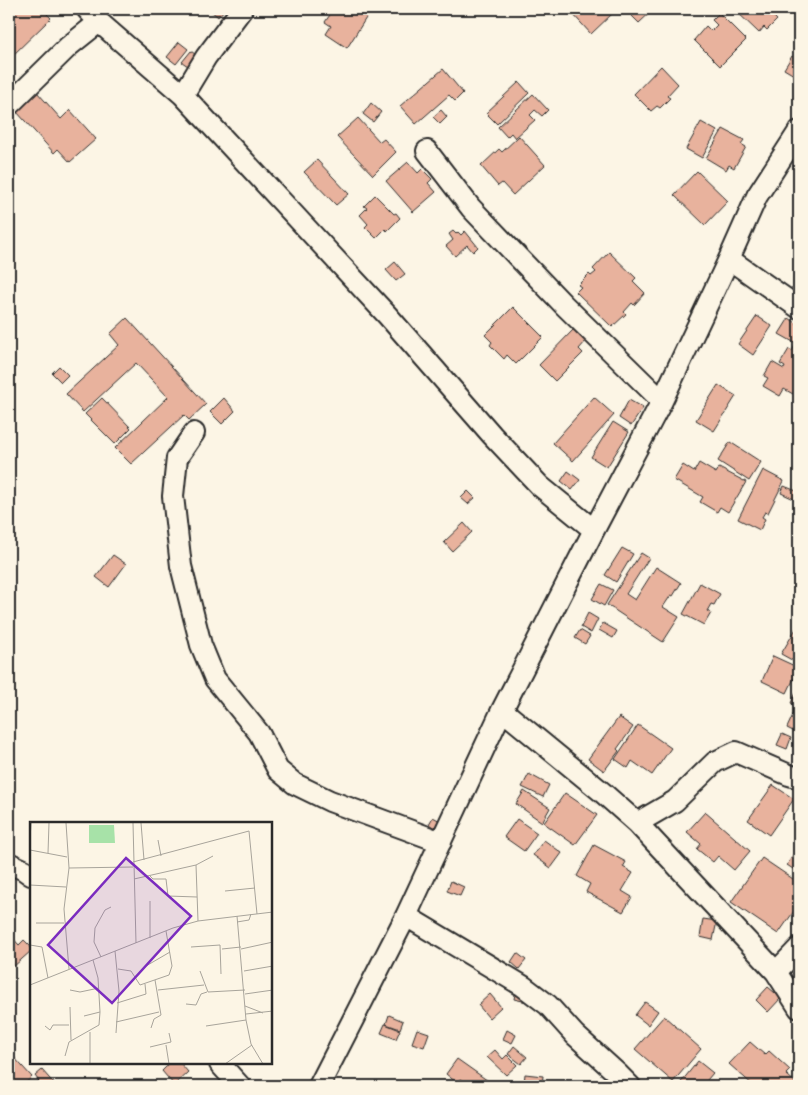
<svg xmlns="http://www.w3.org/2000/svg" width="808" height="1095" viewBox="0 0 808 1095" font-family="'Gochi Hand',sans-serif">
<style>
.building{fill:#e8b29d;stroke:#2b2b2b}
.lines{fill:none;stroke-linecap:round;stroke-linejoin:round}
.minor-casing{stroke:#2b2b2b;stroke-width:24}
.minor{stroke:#fcf5e5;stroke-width:20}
.inset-road{fill:none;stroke:#a8a49b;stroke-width:1}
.view{fill:#7b2cbf;fill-opacity:0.15;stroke:#7b2cbf;stroke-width:2.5}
.inset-edge{fill:none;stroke:#2b2b2b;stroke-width:2.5}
</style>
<rect width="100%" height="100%" fill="#fcf5e5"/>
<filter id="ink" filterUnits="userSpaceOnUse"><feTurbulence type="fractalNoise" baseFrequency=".02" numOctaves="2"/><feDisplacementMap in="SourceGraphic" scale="10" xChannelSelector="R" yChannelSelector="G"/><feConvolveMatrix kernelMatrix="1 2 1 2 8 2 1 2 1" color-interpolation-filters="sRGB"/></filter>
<g filter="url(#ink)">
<path class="building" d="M11,9H51L47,14L51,18L9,59V24L14,19L9,13V11Z
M209,9H225L218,17Z
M334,9L371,10L347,48L326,34L331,26L325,22Z
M574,9H609L613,13L591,34L571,12Z
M625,9H654L639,23Z
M734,9H770L776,14L774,17L777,20L767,30L764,27L759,33Z
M719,13L746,40L720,66L694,40L706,26L711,31L717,25L712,20Z
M179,42L188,49L176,64L167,57Z
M191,51L196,55L188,66L182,62Z
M792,56L799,61V78L784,69Z
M661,66L678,84L667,96L670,98L660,108L657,106L651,111L634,94Z
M443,69L463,93L455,101L449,95L416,124L400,106Z
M519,82L529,93L497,124L486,113Z
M37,92L61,119L70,110L96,139L70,162L58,149L54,153L16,111Z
M533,94L548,110L542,116L535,110L530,115L535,120L515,138L511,133L507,137L498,127Z
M371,103L381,112L373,122L363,114Z
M441,110L447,117L440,124L433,117Z
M358,118L380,142L384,139L396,152L373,175L337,137Z
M701,122L717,131L702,158L686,149Z
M723,129L744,140L741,144L746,147L734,168L729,165L726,170L706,158Z
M519,136L545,165L513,195L502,183L498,186L481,166L499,149L502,152Z
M317,160L349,194L336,205L304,172Z
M408,162L418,173L422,169L432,179L428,183L436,192L413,212L386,181Z
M697,171L728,201L705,225L674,195Z
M375,195L394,214L396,213L400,218L387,231L385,229L376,238L365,227L368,224L360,215L367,208L364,206Z
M453,231L456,234L458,232L461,235L465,231L478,247L473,252L467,245L455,256L446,246L453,240L449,234Z
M609,252L636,278L633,281L645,293L634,305L632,303L624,312L626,314L612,327L576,292L581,287L578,285L589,274L591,276L596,272L593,269Z
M395,262L405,274L396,281L386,270Z
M513,307L543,337L516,364L507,355L504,359L490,345L492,342L485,335Z
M757,316L772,326L753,355L738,344Z
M127,318L206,404L189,420L184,415L131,464L115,448L168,397L136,363L83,412L66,394L119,345L110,334Z
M789,318L799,325V335L795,343L779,334Z
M574,329L586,341L579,349L583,353L555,381L539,365Z
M799,338V383L793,394L784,389L780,396L763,386L768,378L764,376L772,362L784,369L785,367L780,364L789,349L792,351Z
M59,366L68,375L61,382L52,373Z
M718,385L736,396L714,431L696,420Z
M594,397L614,415L573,461L553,443Z
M102,398L131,428L115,444L85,414Z
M224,398L235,411L222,424L210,412Z
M629,400L643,408L631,426L619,418Z
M613,422L629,432L607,467L591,457Z
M730,442L761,462L749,481L718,461Z
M699,463L716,473L719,468L746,482L728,512L720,507L717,512L700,502L703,497L674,480L683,465L694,472Z
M763,470L784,481L768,513L765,512L762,517L765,519L760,530L738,519Z
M568,471L580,480L572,490L561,481Z
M784,486L799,492L796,500L781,493Z
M468,491L475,498L468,504L461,498Z
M464,523L472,532L452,551L444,542Z
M622,548L633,554L616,582L605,575Z
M641,553L649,558L626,594L635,600L656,567L681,583L673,596L671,595L663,607L679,617L663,642L607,605Z
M113,555L126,564L109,587L96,577Z
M700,583L720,594L714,605L711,604L707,611L711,613L704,625L683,614Z
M601,584L613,590L604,606L592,599Z
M588,613L598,619L591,633L581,627Z
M603,623L617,631L613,638L599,630Z
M797,627L799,629V664L781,654Z
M580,630L590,636L585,644L575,638Z
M773,656L799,668L787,693L762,681Z
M799,687V734L787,728L797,706L791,703Z
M619,717L633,727L617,749L619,751L604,771L588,759Z
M638,725L671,748L652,775L632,761L628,768L615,759Z
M782,734L791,738L787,749L777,745Z
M529,774L549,785L543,797L522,787Z
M773,785L794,799L769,835L748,820Z
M524,791L550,808L542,822L516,804Z
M565,793L597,815L575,845L544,823Z
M705,812L750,851L734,870L718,856L713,862L697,849L701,844L687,832Z
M433,817L442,822L437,830L429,824Z
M517,819L537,833L524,851L504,837Z
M544,840L562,853L551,868L533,855Z
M594,845L626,862L623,867L633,873L622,891L632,897L623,912L586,892L590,884L577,876Z
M799,845V873L787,865Z
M762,858L799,883V904L778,934L731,902Z
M451,881L464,887L460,896L447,891Z
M703,919L717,921L713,940L700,937Z
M10,935L19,945L24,940L31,947V951L13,967L9,963V936Z
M517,953L526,960L519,969L511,962Z
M768,987L781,998L768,1012L756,1000Z
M516,990L531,1003L514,999Z
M490,994L501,1007L489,1018L478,1005Z
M645,1002L658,1011L648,1025L635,1015Z
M389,1015L403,1021L400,1029L386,1024Z
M664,1016L701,1049L673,1082L635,1049Z
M385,1024L400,1030L396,1039L381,1033Z
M417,1029L429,1033L424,1047L412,1043Z
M507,1030L516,1035L512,1043L503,1039Z
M750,1042L765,1055L769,1051L790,1070L786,1074L799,1086H754L729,1064Z
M514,1046L527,1057L521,1064L508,1054Z
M495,1050L503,1059L507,1055L517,1065L506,1075L487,1057Z
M12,1055L32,1077L22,1086L20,1084L17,1086H9V1058Z
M457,1059L491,1083L489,1086H471L461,1079L457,1083L446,1074Z
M698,1061L713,1073L702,1086H678Z
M169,1064H181L188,1072L174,1085L162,1071Z
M42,1070L56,1086H32L39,1081L35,1076Z
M525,1074L543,1076L542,1085L524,1083Z"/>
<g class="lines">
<defs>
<path id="minor" d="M87,9L99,22L183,95L388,316L492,435L540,486L594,530
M183,95L206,57L242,9
M9,105L69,46L99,22
M427,151L471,208L564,305L662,401
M729,259L799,308
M194,433L177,458L173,496L181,566L201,645L215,679L259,733L278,770L295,784L330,801L441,842
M502,710L602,792L637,823L776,972L799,1008
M637,823L675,801L715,762L736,752L789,775L799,778
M9,863L24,870L31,875
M406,916L523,986L548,1005L575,1035L619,1075L630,1086
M776,972L799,948
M220,1064L240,1086
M319,1086L406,916L502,710L594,530L662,401L729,259L757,196L799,131"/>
</defs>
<use href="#minor" class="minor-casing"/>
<use href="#minor" class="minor"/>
</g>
</g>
<g transform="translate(30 822)">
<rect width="242" height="242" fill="#fcf5e5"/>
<path d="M59,3H84L85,21H59Z" fill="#a7e2a8"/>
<path class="inset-road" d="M36,1L39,46L34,87L39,147M103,1L106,121M111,1L114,38M0,18L1,1M128,18L131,34M0,28L37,35M18,31L19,1M103,40L219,9L227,92M166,43L183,34M39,46L103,45M119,53L123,57H136L138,74L167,75M104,57L166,43L168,99M0,63L36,65M195,69L225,66M120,79V116M207,94L216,198L221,222L233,242M207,100L219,98L221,92M6,101H34M0,123L12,125L18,156M161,125L190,123L191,152M192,127L211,125M211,127L243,120M85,129L89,169L86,211M71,135L64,120L65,106L75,88L81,85M116,144L140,130M88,147L101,149L110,163L139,153L142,144L136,109M170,149L178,170L215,168M214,149L243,144M0,163L143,106L168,99L243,90M40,168L50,170L69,166M128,168L174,163M215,172L243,168M87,181L116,172L115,162M156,182L166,183L171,172L177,170M215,184L233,191M40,185L41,218M216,192L243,189M54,194L70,190L68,156L63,138M86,200L129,190M15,204L20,208L23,203H39M176,204L216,198M121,206L124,197L131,193L125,158M136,223L139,242M120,225L141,220L139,211M35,234L39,220L69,203L70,190M60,242V210M195,242L222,223"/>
<path class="view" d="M96,36L161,94L82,181L18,123Z"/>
<rect width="242" height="242" class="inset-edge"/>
</g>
<rect width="808" height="1095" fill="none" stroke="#fcf5e5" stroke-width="30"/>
<rect x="15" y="15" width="778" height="1065" fill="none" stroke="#2b2b2b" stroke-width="2" filter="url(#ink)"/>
</svg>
